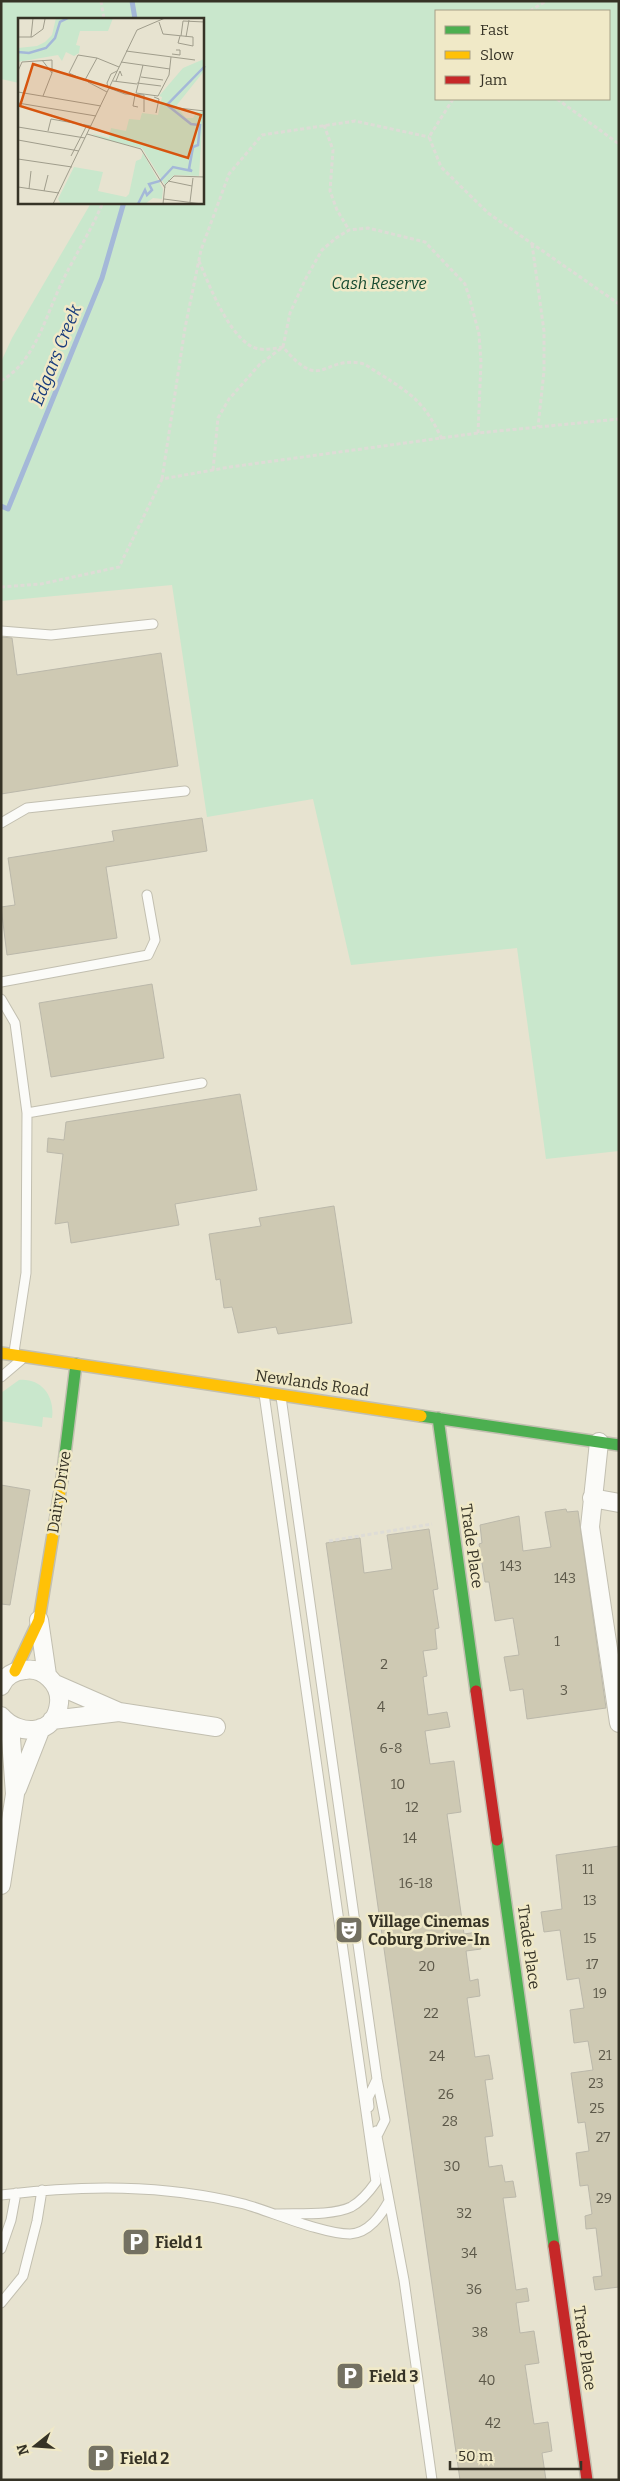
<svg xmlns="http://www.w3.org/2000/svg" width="620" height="2481" viewBox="0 0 620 2481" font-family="Bitter,serif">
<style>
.green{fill:#c9e7cc;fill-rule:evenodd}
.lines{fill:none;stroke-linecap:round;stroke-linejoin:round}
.stream{stroke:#a4b8d8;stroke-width:5}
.building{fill:#cec9b3;stroke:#bbb8aa}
.lane-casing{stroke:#c2bfb0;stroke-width:11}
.street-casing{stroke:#c2bfb0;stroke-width:20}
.fast-casing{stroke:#c2bfb0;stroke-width:14}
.slow-casing{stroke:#c2bfb0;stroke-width:14}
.jam-casing{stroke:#c2bfb0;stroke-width:14}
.path{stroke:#dedcd6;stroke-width:3;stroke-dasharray:4 2.5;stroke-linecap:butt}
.lane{stroke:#fbfbf8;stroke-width:9}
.street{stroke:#fbfbf8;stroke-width:18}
.fast{stroke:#4caf50;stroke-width:11}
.slow{stroke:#ffc107;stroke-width:11}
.jam{stroke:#c62828;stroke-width:11}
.labels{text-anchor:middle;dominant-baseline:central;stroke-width:5;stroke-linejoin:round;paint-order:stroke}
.number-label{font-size:14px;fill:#5c5849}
.park-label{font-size:16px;font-style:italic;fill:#174a30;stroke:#f0e9c7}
.street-label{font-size:16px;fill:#363326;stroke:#f0e9c7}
.poi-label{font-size:16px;font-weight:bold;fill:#363326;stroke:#f0e9c7;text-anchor:start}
.water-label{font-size:18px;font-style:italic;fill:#1a3c7c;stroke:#f0e9c7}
.inset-river{fill:none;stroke:#a4b8d8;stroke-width:2.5}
.inset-road{fill:none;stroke:#a09d8c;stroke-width:1}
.view{fill:#d6550f;fill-opacity:0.15;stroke:#d6550f;stroke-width:2.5}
.inset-edge{fill:none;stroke:#363326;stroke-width:2.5}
</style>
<rect width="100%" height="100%" fill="#e7e3d0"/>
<path class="green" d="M1,1H619V1151L546,1159L517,948L351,965L313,799L207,817L172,585L1,601V362L12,338L91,203L202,202V19H19V83L1,79ZM436,11H609V99H436Z
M19,1380C42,1378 55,1397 52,1418L43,1417L42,1427L1,1421V1393Z"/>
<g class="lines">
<path class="stream" d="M132,1L135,19
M1,506L8,509L102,278L124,202"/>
</g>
<path class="building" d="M1,637L12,638L17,675L161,653L178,766L1,794Z
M202,818L207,851L106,867L117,938L7,955L1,907L15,905L8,858L114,841L112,831Z
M152,984L164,1058L51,1077L39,1003Z
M240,1094L257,1190L175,1204L179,1225L71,1243L68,1222L55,1224L63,1154L47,1152L48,1138L64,1140L66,1122Z
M334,1206L352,1323L278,1334L276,1327L238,1333L232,1307L224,1308L220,1279L216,1280L209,1234L261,1226L259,1218Z
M1,1485L30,1490L10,1605L1,1604Z
M566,1509L567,1512L578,1511L606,1708L527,1719L523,1689L510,1691L504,1657L519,1655L513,1618L495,1621L489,1582H485L479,1544L482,1543L480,1525L519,1516L523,1551L551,1547L545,1512Z
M429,1529L438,1589L433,1590L439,1628L435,1629L437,1649L423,1651L427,1676L423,1677L428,1715L447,1712L450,1727L425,1731L430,1764L454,1761L461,1812L447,1814L464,1934L478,1932L481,1949L466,1951L470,1981L478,1979L480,1996L467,1998L475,2057L489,2055L493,2079L485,2080L493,2136L485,2137L489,2167L502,2165L505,2182L513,2181L516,2197L503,2198L516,2290L527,2288L529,2301L516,2303L520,2333L534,2331L539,2363L525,2365L534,2424L548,2422L552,2451L542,2453L546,2480H460L326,1543L360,1538L364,1573L392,1569L387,1535Z
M619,1846V2287L595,2290L593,2277L602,2276L596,2228L586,2229L585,2216L592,2214L588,2185L580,2186L576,2153L589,2151L585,2122L578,2123L571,2073L593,2070L588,2041L574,2043L570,2010L584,2008L579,1978L567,1980L560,1930L544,1932L541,1912L562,1909L556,1855Z"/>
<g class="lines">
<defs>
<path id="lane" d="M1,631L51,635L153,624
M1,823L27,808L185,791
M1,982L148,955L155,940L147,895
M1,999L15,1023L27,1113L26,1273L14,1352
M27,1113L202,1083
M1,1377L21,1360
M264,1394L376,2182C369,2192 362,2201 351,2207C332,2216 296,2213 276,2214
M281,1397L377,2079L385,2120L378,2134
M369,2107L368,2098L377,2079
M376,2131L404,2280L432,2480
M1,2195C83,2185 163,2184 244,2204C272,2212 323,2234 350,2234C369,2233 381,2215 389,2201
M1,2249L11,2220L16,2193
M1,2303L23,2276L37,2221L42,2190"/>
<path id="street" d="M599,1442L590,1527L619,1723
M592,1498L619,1503
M39,1620L47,1675
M55,1684L119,1712L216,1727
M1,1686C5,1676 14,1671 25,1670C43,1667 61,1684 59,1703C56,1736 19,1737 1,1716
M52,1720L119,1712
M17,1789L41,1728
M1,1885L15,1794L10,1725"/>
<path id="fast" d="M421,1416L619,1445
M438,1418L476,1691
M62,1479L76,1364
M497,1840L554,2246"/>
<path id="slow" d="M1,1353L421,1416
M15,1671L39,1620L62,1479"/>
<path id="jam" d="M476,1691L497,1840
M554,2246L587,2480"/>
</defs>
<use href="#lane" class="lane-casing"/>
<use href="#street" class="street-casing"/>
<use href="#fast" class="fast-casing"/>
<use href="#slow" class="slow-casing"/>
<use href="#jam" class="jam-casing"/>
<path class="path" d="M101,1L104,19
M530,11L546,1
M453,99L429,137L441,167L488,213L619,304
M557,99L619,144
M324,125L333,150L330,191L337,210L349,230
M532,244L544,331V371L538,427
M199,261C210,287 226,329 249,345C259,352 272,349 283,347C322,393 321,357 360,363C367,364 374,371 380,374C413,395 424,402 442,439
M1,381C37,360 46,313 64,278C77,252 92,229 103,202
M213,470L218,418L229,399L260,364L283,347L290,313L306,278L322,250L336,238L349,230L368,228L425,242L465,284L470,300L479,334L481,362L478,433
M162,479L185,328L201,250L229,174L262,135L355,121L429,137
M1,587L41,584L119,567L162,479L230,467L478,433L619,419
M329,1541L432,1524"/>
<use href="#lane" class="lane"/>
<use href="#street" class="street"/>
<use href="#fast" class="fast"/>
<use href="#slow" class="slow"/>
<use href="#jam" class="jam"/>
</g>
<defs>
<symbol id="theatre-square" viewBox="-11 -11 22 22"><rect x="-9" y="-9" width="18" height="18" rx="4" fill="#747162" stroke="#f0e9c7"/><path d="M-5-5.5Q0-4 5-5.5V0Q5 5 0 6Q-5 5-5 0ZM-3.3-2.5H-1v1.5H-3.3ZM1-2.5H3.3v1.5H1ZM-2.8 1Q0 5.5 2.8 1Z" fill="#fff"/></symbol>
<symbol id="parking-square" viewBox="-11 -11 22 22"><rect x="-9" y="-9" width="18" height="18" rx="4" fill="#747162" stroke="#f0e9c7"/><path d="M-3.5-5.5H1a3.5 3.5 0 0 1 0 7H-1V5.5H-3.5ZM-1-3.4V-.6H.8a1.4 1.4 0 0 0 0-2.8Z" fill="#fff"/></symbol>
</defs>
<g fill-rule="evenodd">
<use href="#theatre-square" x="333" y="1914" width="32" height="32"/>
<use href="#parking-square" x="120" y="2226" width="32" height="32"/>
<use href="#parking-square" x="334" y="2360" width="32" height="32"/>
<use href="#parking-square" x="85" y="2442" width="32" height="32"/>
</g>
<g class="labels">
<g class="number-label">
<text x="511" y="1566">143</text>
<text x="565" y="1578">143</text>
<text x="557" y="1641">1</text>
<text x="384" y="1664">2</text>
<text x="564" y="1690">3</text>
<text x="381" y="1707">4</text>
<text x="391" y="1748">6-8</text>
<text x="398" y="1784">10</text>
<text x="412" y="1807">12</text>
<text x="410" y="1838">14</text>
<text x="588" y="1869">11</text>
<text x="416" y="1883">16-18</text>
<text x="590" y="1900">13</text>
<text x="590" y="1938">15</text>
<text x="592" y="1964">17</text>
<text x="427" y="1966">20</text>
<text x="600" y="1993">19</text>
<text x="431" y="2013">22</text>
<text x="605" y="2055">21</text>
<text x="437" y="2056">24</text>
<text x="596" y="2083">23</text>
<text x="446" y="2094">26</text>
<text x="597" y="2108">25</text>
<text x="450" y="2121">28</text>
<text x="603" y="2137">27</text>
<text x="452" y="2166">30</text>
<text x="604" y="2198">29</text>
<text x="464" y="2213">32</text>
<text x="469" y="2253">34</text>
<text x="474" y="2289">36</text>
<text x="480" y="2332">38</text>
<text x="487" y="2380">40</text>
<text x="493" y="2423">42</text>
</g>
<g class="park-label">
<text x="379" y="283">Cash Reserve</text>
</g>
<g class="street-label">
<text transform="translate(312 1383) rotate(8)">Newlands Road</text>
<text transform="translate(59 1492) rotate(-81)">Dairy Drive</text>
<text transform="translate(472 1546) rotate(82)">Trade Place</text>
<text transform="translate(529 1947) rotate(82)">Trade Place</text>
<text transform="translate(585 2348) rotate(82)">Trade Place</text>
</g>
<g class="poi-label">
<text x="368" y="1921">Village Cinemas<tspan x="368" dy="18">Coburg Drive-In</tspan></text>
<text x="155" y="2242">Field 1</text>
<text x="369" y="2376">Field 3</text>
<text x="120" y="2458">Field 2</text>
</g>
<g class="water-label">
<text transform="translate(56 355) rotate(-68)">Edgars Creek</text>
</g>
</g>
<g transform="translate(18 18)">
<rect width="186" height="186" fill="#e7e3d0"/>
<path d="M38,0H95L90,13H62L58,27L62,28L61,35L56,38L48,34L44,43L40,37L0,44V30L19,28L27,24L34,17ZM186,41V53L158,88L168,100H175L179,94H185L181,158L156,157L147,167L124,130L88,122L72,115L91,120L93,110L108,113L111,101L122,102L124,95L140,97L144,79L141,78L165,50ZM125,135L145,171L144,181L135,180L127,186H43L40,181L56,149L85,154L80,173L108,179L111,176L118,143L123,141Z" fill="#c9e7cc"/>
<path class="inset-river" d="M0,34L11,35L28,30L37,20L42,4L50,0M120,186L127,172L129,177L134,172L131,166L142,163L155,149L174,153L171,151L175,129L180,127L182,107L173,106L149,87L187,48"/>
<path class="inset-road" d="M141,4L145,16L175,19V28L160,25L162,18M163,18L165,3L187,4M0,19H14L25,11L27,1M13,19L15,0M168,19L171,2M108,33L177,42M154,36L162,37V32H158M24,42L34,55M103,44L152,51M125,47L118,75L140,78L151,57L153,39M0,53L4,44L34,42V55L25,78M123,59L145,62M66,62L51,55L60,37L79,40L101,49M67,62L79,40M95,63L119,66M98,63L102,53L104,58M70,64L89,74M119,65L143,68M90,70L89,65L93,56L99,53M91,70L107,76L126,77V94M0,74L83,88M117,77L115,88L120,89M136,79L141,81L138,95M0,85L78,98M160,90L187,93M0,109L67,120M30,113L33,101L73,108M69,116L123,131L147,170M0,122L61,133M53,138L69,107M0,141L54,149M150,163L174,168M0,169L41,175M11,171L13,153M26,173L30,157M146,181L184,186M172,184L175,160M35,186L119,12L147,0M145,186L147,167L156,158L187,159"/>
<path class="view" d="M15,46L183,97L170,140L2,88Z"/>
<rect width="186" height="186" class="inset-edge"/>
</g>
<rect width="620" height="2481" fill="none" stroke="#363326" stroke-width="5"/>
<rect x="435" y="10" width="175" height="90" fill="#f0e9c7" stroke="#a6a087"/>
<rect x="445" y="26" width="25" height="8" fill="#4caf50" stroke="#a6a087"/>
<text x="480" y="35" font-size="15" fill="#363326">Fast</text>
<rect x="445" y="51" width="25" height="8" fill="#ffc107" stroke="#a6a087"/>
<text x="480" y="60" font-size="15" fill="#363326">Slow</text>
<rect x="445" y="76" width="25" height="8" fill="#c62828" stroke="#a6a087"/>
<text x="480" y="85" font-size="15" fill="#363326">Jam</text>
<g transform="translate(35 2446) rotate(253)" stroke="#f0e9c7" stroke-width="4" paint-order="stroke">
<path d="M0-4L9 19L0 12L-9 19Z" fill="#363326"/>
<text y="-8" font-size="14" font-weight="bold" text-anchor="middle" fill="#363326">N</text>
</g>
<path d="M450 2461v8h131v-8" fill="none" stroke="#363326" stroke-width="2.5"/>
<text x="458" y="2461" font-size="15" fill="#363326" stroke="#f0e9c7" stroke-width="4" paint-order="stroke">50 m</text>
</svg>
